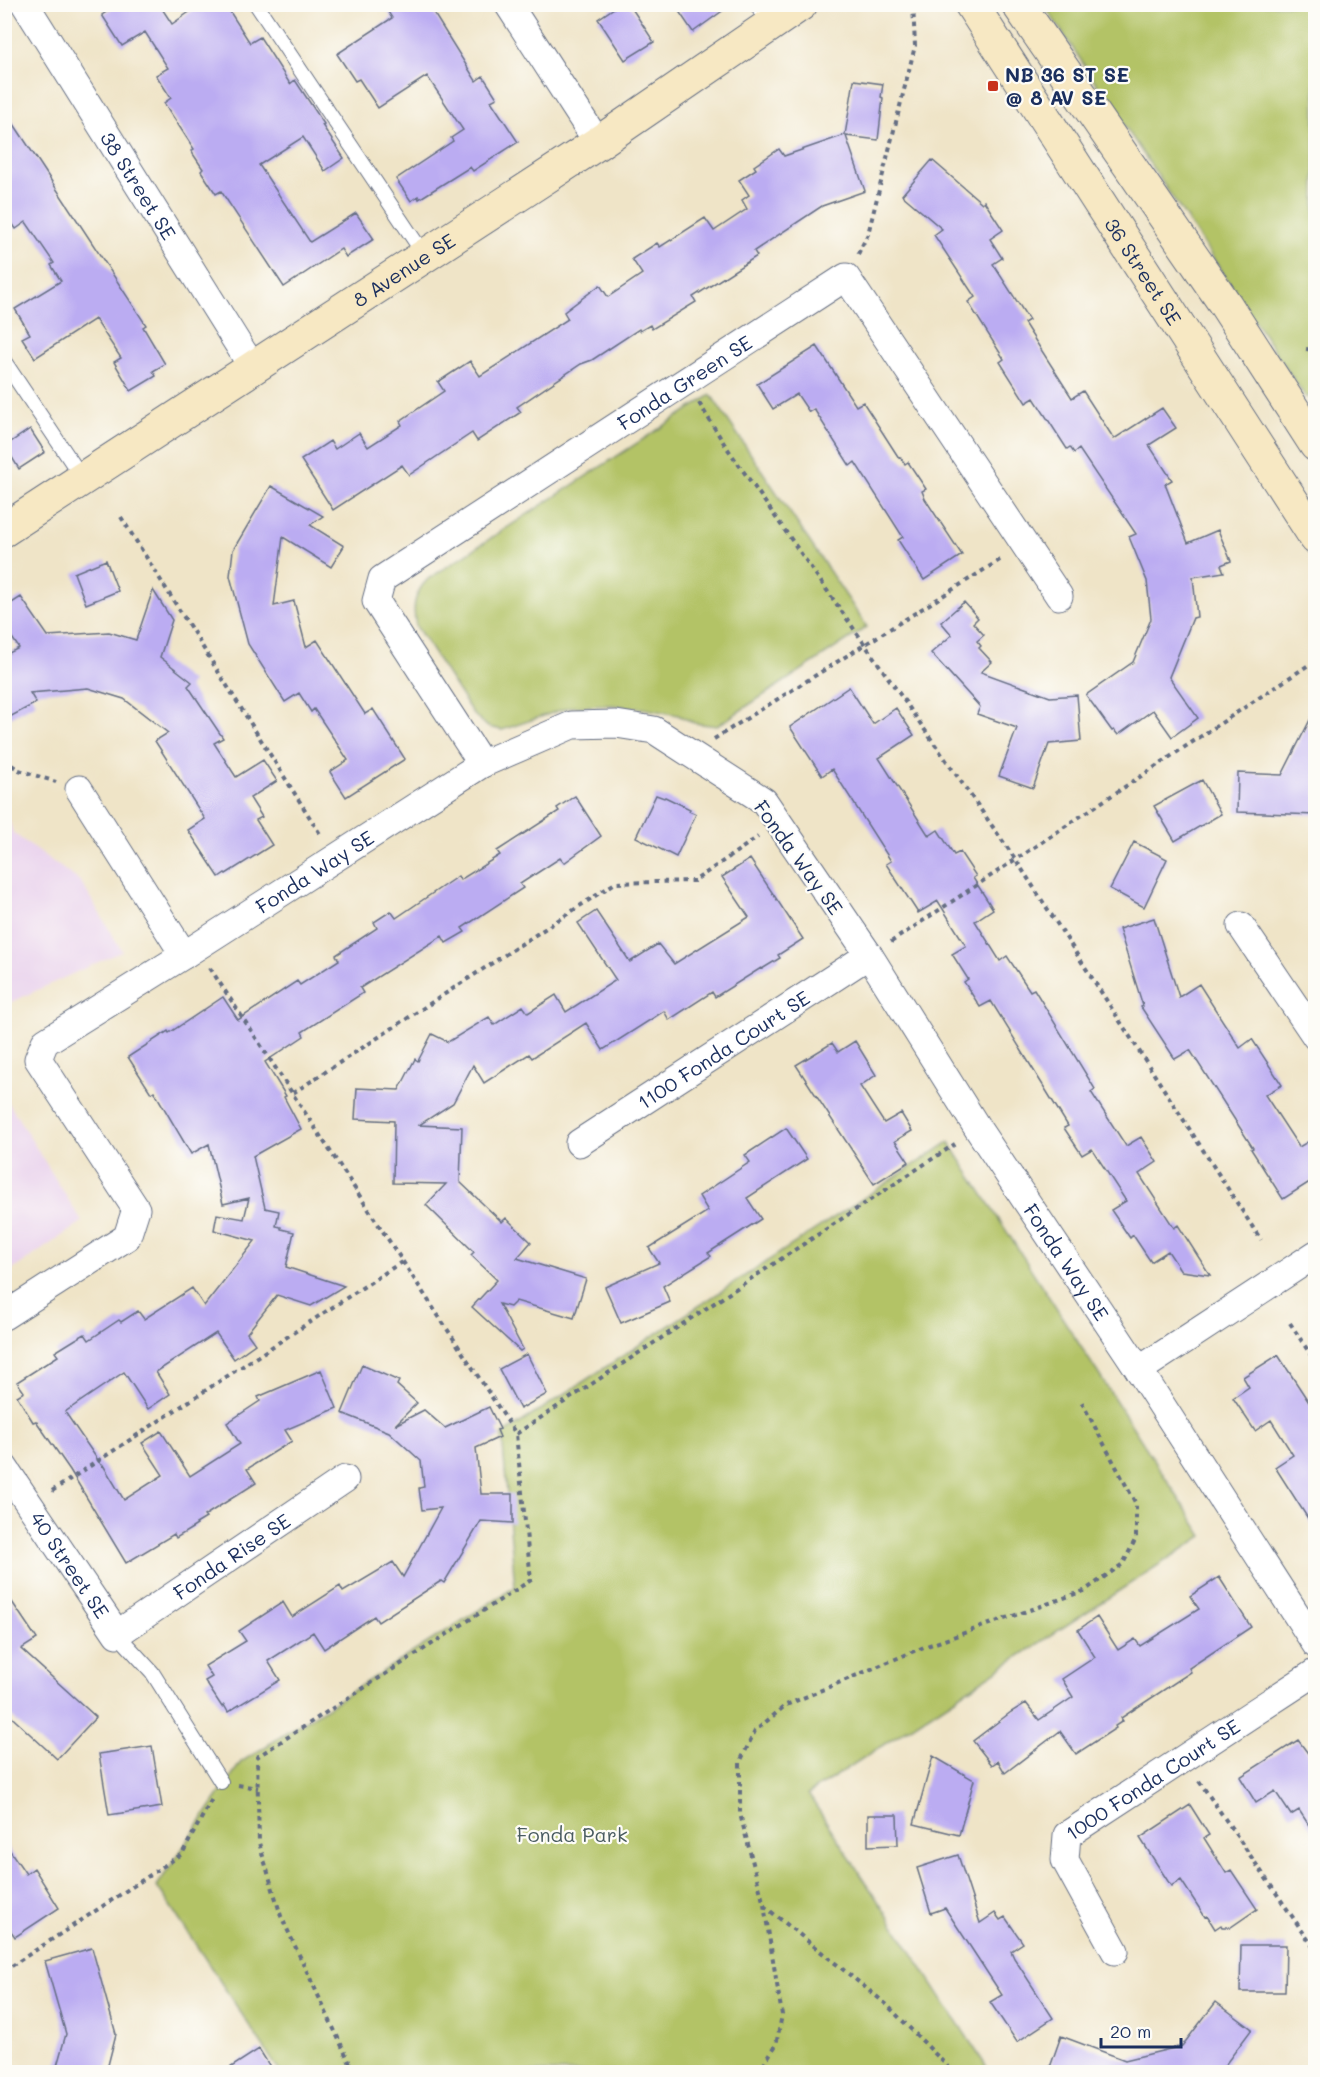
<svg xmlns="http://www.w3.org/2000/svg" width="1320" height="2077" viewBox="0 0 1320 2077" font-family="Mali,sans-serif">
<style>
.built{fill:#e9d2ed}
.green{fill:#b3c366;stroke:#677962;stroke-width:1.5}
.building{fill:#bbacf2}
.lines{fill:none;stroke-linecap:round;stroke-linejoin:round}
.lane-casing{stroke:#656e83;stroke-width:16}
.street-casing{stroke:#656e83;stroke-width:29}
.secondary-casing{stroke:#656e83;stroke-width:35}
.path{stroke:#656e83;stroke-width:4;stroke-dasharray:4.5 4.5;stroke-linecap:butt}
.lane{stroke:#fff;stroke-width:14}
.street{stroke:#fff;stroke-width:27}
.secondary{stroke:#f7e8c3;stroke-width:33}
.poi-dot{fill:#c8321e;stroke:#fdfcf7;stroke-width:2}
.labels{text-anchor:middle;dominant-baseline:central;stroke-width:4.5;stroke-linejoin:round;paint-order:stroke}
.poi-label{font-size:20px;font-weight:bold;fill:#1b2f5e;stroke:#fdfcf7;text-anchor:start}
.street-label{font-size:20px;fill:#1b2f5e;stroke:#fdfcf7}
.park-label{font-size:20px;fill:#495b60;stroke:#fdfcf7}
</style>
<rect width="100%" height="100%" fill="#fdfcf7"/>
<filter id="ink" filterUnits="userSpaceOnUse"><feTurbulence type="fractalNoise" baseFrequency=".0167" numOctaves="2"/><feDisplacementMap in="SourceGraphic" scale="12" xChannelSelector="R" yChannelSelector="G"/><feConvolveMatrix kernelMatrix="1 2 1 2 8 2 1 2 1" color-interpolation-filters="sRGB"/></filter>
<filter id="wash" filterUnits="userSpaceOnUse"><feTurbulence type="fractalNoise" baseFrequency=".008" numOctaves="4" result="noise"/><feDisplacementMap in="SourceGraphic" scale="24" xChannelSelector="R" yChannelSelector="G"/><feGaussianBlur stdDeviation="1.35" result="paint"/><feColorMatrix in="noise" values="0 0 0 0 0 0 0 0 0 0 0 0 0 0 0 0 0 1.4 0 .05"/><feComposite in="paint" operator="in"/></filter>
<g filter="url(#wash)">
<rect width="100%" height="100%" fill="#efe4c7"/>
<path class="built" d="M4,802L13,833L81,882L122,951L5,1005Z
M5,1097L82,1222L5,1275H4Z"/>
<path class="green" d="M1044,5H1315V392L1306,398Z
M711,395L867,627L717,726L694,723L678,715L647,709L612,705L570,707L502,730L488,727L473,714L416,626C412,607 414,593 428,579Z
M949,1142L1203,1536L808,1794L990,2072H280L157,1886L241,1762L515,1587L502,1435Z"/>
<g id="blocks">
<path class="building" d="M118,4H159L172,24L201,4H225L250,43L260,37L290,84L295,80L324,124L322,125L344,158L325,171L303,137L259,165L310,242L356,213L374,239L346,257L341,249L284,287L221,191L216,194L201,171L203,169L191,151L194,149L164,103L171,98L156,75L168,68L145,32L122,46L102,15Z
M383,4H428L476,81L483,76L497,98L491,101L518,142L473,171L470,167L419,199L418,196L411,201L396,179L453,141L451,138L463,130L427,76L378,108L359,79L355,81L337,54L392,18Z
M620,4H629L654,42L625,60L598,19Z
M674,4H732L693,32Z
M854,80L883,84L881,97L883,98L878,140L846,136L865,191L822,206L754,251L757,256L693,297L696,302L652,329L650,325L640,331L639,329L592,360L581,364L517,407L521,412L477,441L472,433L409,475L402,465L333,510L301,460L330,441L335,449L359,433L368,447L402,425L400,421L444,391L438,382L470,361L480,376L568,319L564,312L600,285L608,297L642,274L632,259L657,243L660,247L705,218L714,231L747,209L742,200L749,195L739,180L756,169L754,166L779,149L784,156L845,135Z
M4,109L146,325L143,327L165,364L153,371L156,376L131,391L114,362L121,358L95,319L35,358L22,338L30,334L15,309L61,281L51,265L54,263L26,222L16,229L4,211Z
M932,160L982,203L984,201L1003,230L990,239L1002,258L993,264L1029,320L1024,323L1072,398L1083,391L1114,439L1162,408L1176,428L1149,445L1172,480L1165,484L1188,543L1218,530L1231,561L1221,565L1224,572L1193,577L1197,617L1193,618L1169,677L1198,718L1172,737L1153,710L1118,735L1114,730L1112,731L1086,695L1133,662L1151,619L1147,581L1129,537L1136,534L1079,449L1074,453L1070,447L1067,449L1034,398L1026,403L1000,362L1004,359L968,302L975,297L934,235L942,229L902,195Z
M817,346L856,406L863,402L899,458L900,457L905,464L908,462L926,489L922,491L925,499L962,555L924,580L898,540L903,537L855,462L850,466L814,409L809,412L797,394L773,409L757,384Z
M30,429L45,452L19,469L5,446Z
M271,486L323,516L310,525L344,546L331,567L283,537L274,606L294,601L306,647L317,640L365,714L373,709L405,759L346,797L330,772L348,760L314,709L311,712L299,693L285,702L248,644L230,576L233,550Z
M106,560L118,591L86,604L74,573Z
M153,590L172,620L160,657L192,682L188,686L223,738L214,743L236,777L263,760L277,781L250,798L262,817L256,820L272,845L226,874L225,873L219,877L188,830L205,819L155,741L168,733L124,699L88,688L30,693L36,703L4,720V645L9,653L19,648L4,626V608L21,597L48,636L109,632L136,640Z
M964,602L978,618L973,623L984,635L977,641L981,646L979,648L992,662L981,672L1050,697L1077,695L1081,741L1049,744L1033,788L999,776L1017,728L977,714L980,707L931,653L952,635L941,622Z
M849,687L873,724L896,708L914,735L879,758L929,836L938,830L954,855L960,852L976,876L973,878L993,909L975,921L1000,961L1007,956L1030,991L1034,989L1095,1089L1091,1092L1126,1146L1141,1137L1157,1162L1139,1174L1174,1228L1178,1225L1210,1275L1181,1271L1168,1251L1151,1262L1133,1235L1130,1238L1111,1210L1126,1201L1092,1149L1082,1155L1064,1128L1068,1126L991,1001L980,1007L964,982L968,979L952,954L966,946L938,901L918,913L886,864L891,861L832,769L822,776L790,727Z
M1316,708V815L1237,812L1238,773L1282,775Z
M1202,780L1221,814L1175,841L1154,806Z
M656,795L664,798L665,797L690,809L689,811L696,814L676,857L636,837Z
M575,796L601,836L564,863L560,858L520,884L523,888L462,928L465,932L446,943L442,936L360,988L363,993L302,1032L304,1036L265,1062L286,1096L284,1097L301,1129L253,1156L265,1208L279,1211L276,1226L281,1227V1229L294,1232L286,1267L344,1286L311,1306L277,1295L247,1333L255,1344L234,1359L216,1333L156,1372L170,1394L148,1409L124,1372L65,1412L102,1466L103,1465L124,1500L163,1475L142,1443L161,1431L190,1476L240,1444L227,1423L260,1401L258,1397L321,1370L337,1408L285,1430L292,1441L247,1469L256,1483L204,1516L206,1518L196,1524L197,1525L176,1538L174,1534L126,1563L70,1470L36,1421L33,1422L17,1396L24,1392L17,1382L58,1356L55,1352L76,1339L85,1334L89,1340L119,1320L121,1322L138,1311L144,1319L192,1288L204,1306L255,1241L214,1230L217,1214L244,1219L249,1198L223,1204L209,1144L191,1154L154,1091L151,1093L128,1057L168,1031L169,1033L223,997L238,1020L297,981L300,985L339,960L336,955L377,928L374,922L391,911L396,918L458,876L460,880L500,855L497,851L559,811L557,808Z
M1134,842L1167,859L1144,907L1110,889Z
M750,859L803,939L778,955L780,958L762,969L761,968L715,997L712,992L669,1020L664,1011L603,1050L586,1023L532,1058L529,1054L484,1083L473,1065L453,1103L419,1125L462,1127L460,1182L502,1222L506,1218L531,1242L517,1258L586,1279L574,1318L516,1301L510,1307L499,1304L523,1349L520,1351L472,1307L497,1280L471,1255L474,1252L426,1205L446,1184L393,1183L394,1121L355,1119L357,1088L399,1090L415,1059L418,1061L432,1034L448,1042L489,1017L494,1025L523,1006L528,1013L556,995L566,1012L616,980L578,923L596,911L630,962L658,944L674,964L749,917L722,877Z
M1154,918L1179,997L1199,984L1240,1048L1252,1039L1282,1085L1265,1095L1299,1147L1316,1137V1178L1283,1199L1251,1149L1253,1148L1190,1050L1175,1059L1141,1007L1143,1006L1119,929Z
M855,1041L876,1075L860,1086L884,1123L901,1113L912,1131L895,1141L909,1162L874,1184L796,1065L832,1043L838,1052Z
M786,1128L807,1159L747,1198L761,1219L708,1253L711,1256L663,1286L670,1302L621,1323L605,1287L659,1263L649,1248L708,1211L699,1196L750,1162L745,1155Z
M527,1354L547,1394L520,1409L499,1369Z
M1278,1355L1316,1413V1531L1275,1467L1293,1455L1271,1420L1255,1431L1233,1398L1249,1387L1243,1377Z
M362,1365L399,1381L397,1385L417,1403L395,1425L424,1410L445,1428L489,1407L500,1429L497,1430L500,1437L476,1448L481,1494H513V1523L481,1521L444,1583L441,1581L378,1622L374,1616L324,1649L313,1632L268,1661L280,1680L228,1712L224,1705L222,1707L205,1681L212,1677L205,1666L246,1641L239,1631L283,1602L292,1617L340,1586L343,1592L393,1562L403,1577L441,1508L422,1510L419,1488L424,1487L421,1461L389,1432L342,1413Z
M1219,1577L1251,1627L1189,1668L1191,1672L1121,1718L1123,1721L1115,1726L1116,1728L1076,1754L1060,1731L1005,1773L998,1761L992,1765L973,1741L1011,1712L1026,1703L1039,1720L1073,1697L1062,1679L1095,1657L1078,1630L1097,1617L1118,1650L1135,1639L1140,1646L1199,1609L1190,1596Z
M4,1590L37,1639L21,1649L96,1717L57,1759L4,1710Z
M1298,1740L1316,1764V1836L1299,1810L1291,1815L1275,1791L1256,1803L1240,1777Z
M152,1746L162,1807L109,1815L99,1754Z
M933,1756L974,1780L959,1835L914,1824Z
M1190,1805L1209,1835L1204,1838L1226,1873L1231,1870L1257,1909L1231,1927H1222L1221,1925L1215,1929L1207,1916L1205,1917L1181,1880L1171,1886L1140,1838Z
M868,1815H897L898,1845L868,1846Z
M4,1842L26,1874L34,1868L59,1908L15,1937L4,1921Z
M958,1855L980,1923L995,1913L1000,1920L1005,1917L1023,1943L1011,1951L1014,1958L1053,2018L1017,2042L990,2002L1002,1995L945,1908L931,1913L917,1868Z
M1241,1945H1286L1285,1992H1240Z
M92,1948L116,2034L106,2073H55L66,2034L45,1961Z
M1216,2002L1252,2029L1219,2073H1048L1061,2036L1125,2060L1182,2046Z
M259,2049L274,2073H222Z"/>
</g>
</g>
<g filter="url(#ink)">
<use href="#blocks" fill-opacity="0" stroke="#656e83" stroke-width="1.5"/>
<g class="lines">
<defs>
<path id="lane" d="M256,4L425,256
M756,4L770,25
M4,361L83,479
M117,1634L152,1672L221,1782"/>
<g id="street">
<path id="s1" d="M25,4L253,368"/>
<path d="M508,4L598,143"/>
<path id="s2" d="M482,764L376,601L382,579L846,277L1059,596"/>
<path d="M79,789L184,955"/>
<path d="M1241,926L1316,1037"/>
<path id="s3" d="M579,1143L869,955"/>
<path id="s4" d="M4,1316L127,1237L136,1209L38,1059L45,1042L184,955L482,764L572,725L616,724L654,730L764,801L869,955L978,1129L1139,1370L1316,1645"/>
<path d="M1139,1370L1316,1254"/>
<path id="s5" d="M4,1467L117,1634L345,1479"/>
<path id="s6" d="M1115,1951L1065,1860L1067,1835L1316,1672"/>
</g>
<g id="secondary">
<path id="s7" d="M971,4L1316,538"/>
<path d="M1018,4L1225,304L1316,445"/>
<path id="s8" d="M4,530L598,143L801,4"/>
</g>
</defs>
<use href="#lane" class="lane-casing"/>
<use href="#street" class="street-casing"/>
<use href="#secondary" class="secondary-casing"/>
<path class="path" d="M858,254L868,234L915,46L913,4
M1306,349L1316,350
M699,403L725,445L1016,860L1261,1240
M121,517L322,837
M714,739L1003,558
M4,760L19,770L56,782
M891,942L1316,660
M210,968L516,1434L955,1144
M293,1093L615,883L694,881L758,837
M1290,1323L1316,1363
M52,1491L403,1261
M1199,1781L1316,1951
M238,1785L258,1788
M764,1906L886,2004L953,2072
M4,1971L182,1854L213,1797
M354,2072L281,1916L259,1843L257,1757L531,1580L516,1434
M758,2072L776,2045L782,2015L764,1905L740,1814V1762L755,1731L786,1705L924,1647L1084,1591L1123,1564L1136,1538V1504L1080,1399"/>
<use href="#lane" class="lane"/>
<use href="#street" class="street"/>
<use href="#secondary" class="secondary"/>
</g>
</g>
<rect class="poi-dot" x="987" y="80" width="12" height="12" rx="3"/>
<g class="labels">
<g class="poi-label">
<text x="1005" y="74">NB 36 ST SE<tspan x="1005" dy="23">@ 8 AV SE</tspan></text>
</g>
<g class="street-label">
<text stroke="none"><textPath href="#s1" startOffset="214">38 Street SE</textPath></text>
<text stroke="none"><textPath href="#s8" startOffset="477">8 Avenue SE</textPath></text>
<text stroke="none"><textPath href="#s7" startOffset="318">36 Street SE</textPath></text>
<text stroke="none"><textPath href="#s2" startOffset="578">Fonda Green SE</textPath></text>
<text transform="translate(799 857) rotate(54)">Fonda Way SE</text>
<text stroke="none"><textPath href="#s4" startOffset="692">Fonda Way SE</textPath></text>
<text stroke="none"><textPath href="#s3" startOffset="172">1100 Fonda Court SE</textPath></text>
<text stroke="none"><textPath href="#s4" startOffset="1754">Fonda Way SE</textPath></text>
<text stroke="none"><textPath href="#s5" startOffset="340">Fonda Rise SE</textPath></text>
<text stroke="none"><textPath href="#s5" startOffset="118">40 Street SE</textPath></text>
<text stroke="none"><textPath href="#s6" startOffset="231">1000 Fonda Court SE</textPath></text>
</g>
<g class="park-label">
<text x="572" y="1834">Fonda Park</text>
</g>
</g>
<rect width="1320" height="2077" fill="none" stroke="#fdfcf7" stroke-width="24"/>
<path d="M1101 2038v9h80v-9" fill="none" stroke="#1b2f5e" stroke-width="3"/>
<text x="1110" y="2038" font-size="18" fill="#1b2f5e" stroke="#fdfcf7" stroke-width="4.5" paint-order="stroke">20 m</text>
</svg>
